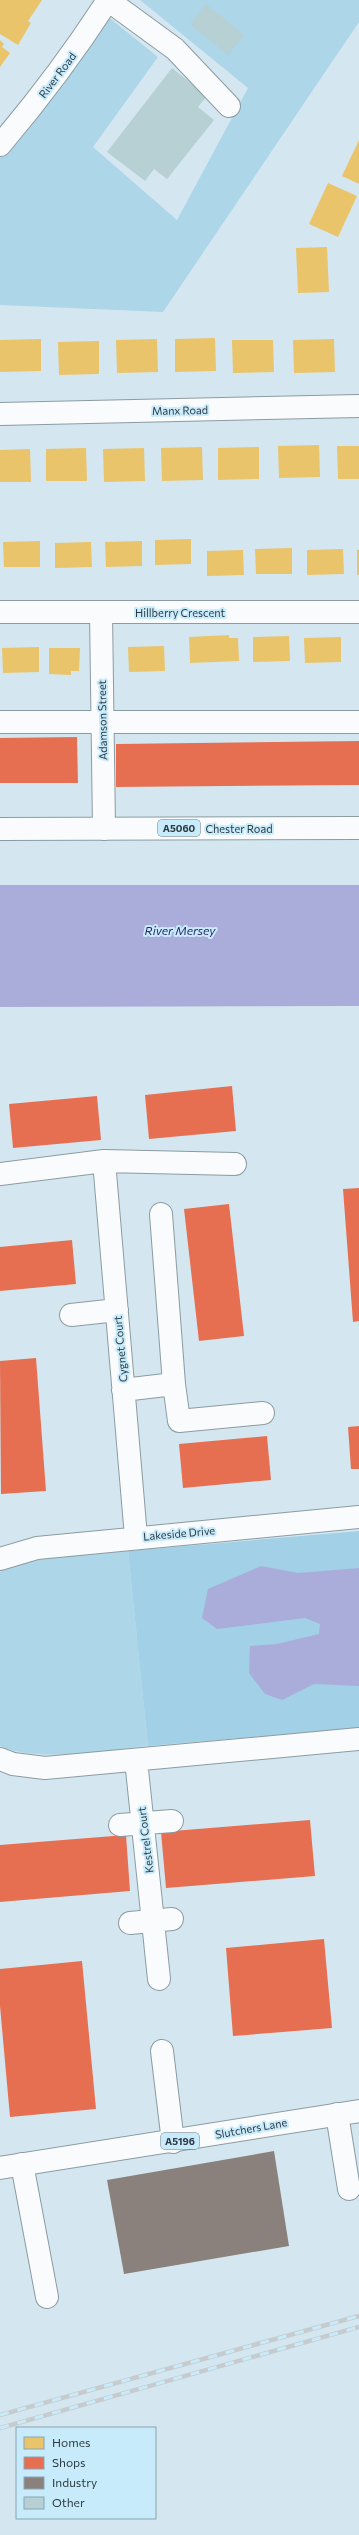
<svg xmlns="http://www.w3.org/2000/svg" width="359" height="2535" viewBox="0 0 359 2535" font-family="Commissioner,sans-serif">
<style>
.green{fill:#aed6e9}
.forest{fill:#a1d0e7}
.water{fill:#aaadd9}
.homes{fill:#e9c46a}
.shops{fill:#e76f51}
.industry{fill:#8a817c}
.building{fill:#b6d0d4}
.lines{fill:none;stroke-linecap:round;stroke-linejoin:round}
.minor-casing{stroke:#8c9ba2;stroke-width:24}
.highway-casing{stroke:#8c9ba2;stroke-width:24}
.minor{stroke:#f9fbfd;stroke-width:22}
.highway{stroke:#f9fbfd;stroke-width:22}
.rail-casing{stroke:#c6cbcd;stroke-width:4.5}
.rail{stroke:#c8ebfc;stroke-width:3;stroke-dasharray:9;stroke-linecap:butt}
.labels{text-anchor:middle;dominant-baseline:central;stroke-width:4;stroke-linejoin:round;paint-order:stroke}
.shield{fill:#c8ebfc;stroke:#5c707a;stroke-width:1}
.shield-label{font-size:10px;font-weight:bold;fill:#2e3b42}
.street-label{font-size:11px;fill:#2e3b42;stroke:#c8ebfc}
.water-label{font-size:12px;font-style:italic;fill:#312469;stroke:#c8ebfc}
</style>
<rect width="100%" height="100%" fill="#d4e7f0"/>
<path class="green" d="M140,0H359V22L163,312L0,305V156L68,73L107,16L158,57L93,147L177,220L248,88Z
M128,1551L148,1746C108,1750 37,1763 0,1746V1572C39,1554 86,1555 128,1551Z"/>
<path class="forest" d="M359,1531V1728L148,1746L128,1551Z"/>
<path class="water" d="M0,885H359V1006L0,1007Z
M261,1566L298,1573L359,1568V1686L314,1684L282,1700L265,1694L249,1673L250,1646L277,1644L319,1634L320,1624L305,1618L217,1629L202,1618L208,1589Z"/>
<path class="homes" d="M0,0H42L28,21L31,23L18,45L0,34Z
M0,40L4,44L2,47L10,53L0,67Z
M359,140V184L342,176Z
M328,183L357,196L338,237L309,224Z
M327,247L329,292L298,293L296,248Z
M215,338L216,371L175,372V339Z
M41,339V371L0,372V340Z
M157,339L158,372L117,373L116,340Z
M334,339L335,372L294,373L293,340Z
M232,340H273L274,372L233,373Z
M99,341V374L59,375L58,342Z
M319,445L320,477L279,478L278,446Z
M337,446H359V479H338Z
M202,447L203,480L162,481L161,448Z
M259,447V479L218,480V448Z
M86,448L87,481H46V449Z
M144,448L145,481L104,482L103,449Z
M30,449L31,482H0V450Z
M191,539V564L155,565V540Z
M40,541V567H4L3,542Z
M142,541V566L106,567L105,542Z
M91,542L92,567L55,568V543Z
M292,548V574H256L255,549Z
M343,549L344,574L307,575V550Z
M243,550L244,575L207,576V551Z
M357,550H359V575H357Z
M229,635V638H238L239,661L190,663L189,637Z
M289,636L290,661L253,662V637Z
M341,637V662L305,663L304,638Z
M164,646L165,671L129,672L128,647Z
M39,647V672L3,673L2,648Z
M49,648H80L79,671H71V675L49,674Z"/>
<path class="shops" d="M77,737L78,783H0V738Z
M359,741V785L116,787V744Z
M232,1086L236,1131L149,1139L145,1095Z
M97,1096L101,1140L13,1148L9,1104Z
M359,1188V1321L353,1322L343,1189Z
M229,1204L244,1336L199,1341L184,1209Z
M72,1240L76,1284L0,1291V1247Z
M36,1358L46,1491L1,1494L0,1361Z
M359,1426V1469H351L348,1427Z
M267,1436L271,1480L183,1488L179,1444Z
M310,1820L315,1876L166,1888L161,1832Z
M126,1835L130,1891L0,1902V1845Z
M324,1939L332,2028L233,2036L226,1948Z
M82,1961L96,2109L10,2117L0,2006V1969Z"/>
<path class="industry" d="M274,2151L289,2246L124,2274L107,2180Z"/>
<path class="building" d="M206,4L244,35L228,55L190,24Z
M172,68L207,96L198,107L214,120L167,179L154,169L145,181L107,152Z"/>
<g class="lines">
<defs>
<path id="minor" d="M108,0L175,49L229,106
M0,145C40,98 75,51 108,0
M0,414L359,406
M0,612H359
M101,612L104,829
M0,722H359
M104,1161L136,1537
M0,1174L104,1161L235,1164
M71,1315L117,1310
M174,1384L179,1421L263,1413
M123,1390L174,1384L161,1214
M0,1559L37,1548L359,1517
M0,1759L13,1764L45,1768L359,1739
M136,1760L159,1979
M120,1825L172,1821
M130,1923L172,1919
M162,2051L173,2142
M337,2114L349,2189
M22,2164L47,2297"/>
<path id="highway" d="M0,829L359,828
M0,2168L359,2111"/>
</defs>
<use href="#minor" class="minor-casing"/>
<use href="#highway" class="highway-casing"/>
<use href="#minor" class="minor"/>
<use href="#highway" class="highway"/>
<defs>
<path id="rail" d="M0,2415L359,2316
M0,2428L359,2327"/>
</defs>
<use href="#rail" class="rail-casing"/>
<use href="#rail" class="rail"/>
</g>
<g class="labels">
<g class="shield">
<rect x="158" y="820" width="42" height="16" rx="3"/>
<rect x="161" y="2133" width="38" height="16" rx="3"/>
</g>
<g class="shield-label">
<text x="179" y="828">A5060</text>
<text x="180" y="2141">A5196</text>
</g>
<g class="street-label">
<text transform="translate(57 75) rotate(-53)">River Road</text>
<text transform="translate(180 410) rotate(-1)">Manx Road</text>
<text x="180" y="612">Hillberry Crescent</text>
<text transform="translate(102 720) rotate(-91)">Adamson Street</text>
<text x="239" y="828">Chester Road</text>
<text transform="translate(120 1349) rotate(-95)">Cygnet Court</text>
<text transform="translate(179 1533) rotate(-5)">Lakeside Drive</text>
<text transform="translate(145 1840) rotate(-97)">Kestrel Court</text>
<text transform="translate(251 2128) rotate(-10)">Slutchers Lane</text>
</g>
<g class="water-label">
<text x="180" y="930">River Mersey</text>
</g>
</g>
<rect x="16" y="2427" width="140" height="92" fill="#c8ebfc" stroke="#8aa5b2"/>
<rect x="24" y="2437" width="20" height="12" fill="#e9c46a" stroke="#8aa5b2"/>
<text x="52" y="2447" font-size="12" fill="#2e3b42">Homes</text>
<rect x="24" y="2457" width="20" height="12" fill="#e76f51" stroke="#8aa5b2"/>
<text x="52" y="2467" font-size="12" fill="#2e3b42">Shops</text>
<rect x="24" y="2477" width="20" height="12" fill="#8a817c" stroke="#8aa5b2"/>
<text x="52" y="2487" font-size="12" fill="#2e3b42">Industry</text>
<rect x="24" y="2497" width="20" height="12" fill="#b6d0d4" stroke="#8aa5b2"/>
<text x="52" y="2507" font-size="12" fill="#2e3b42">Other</text>
</svg>
